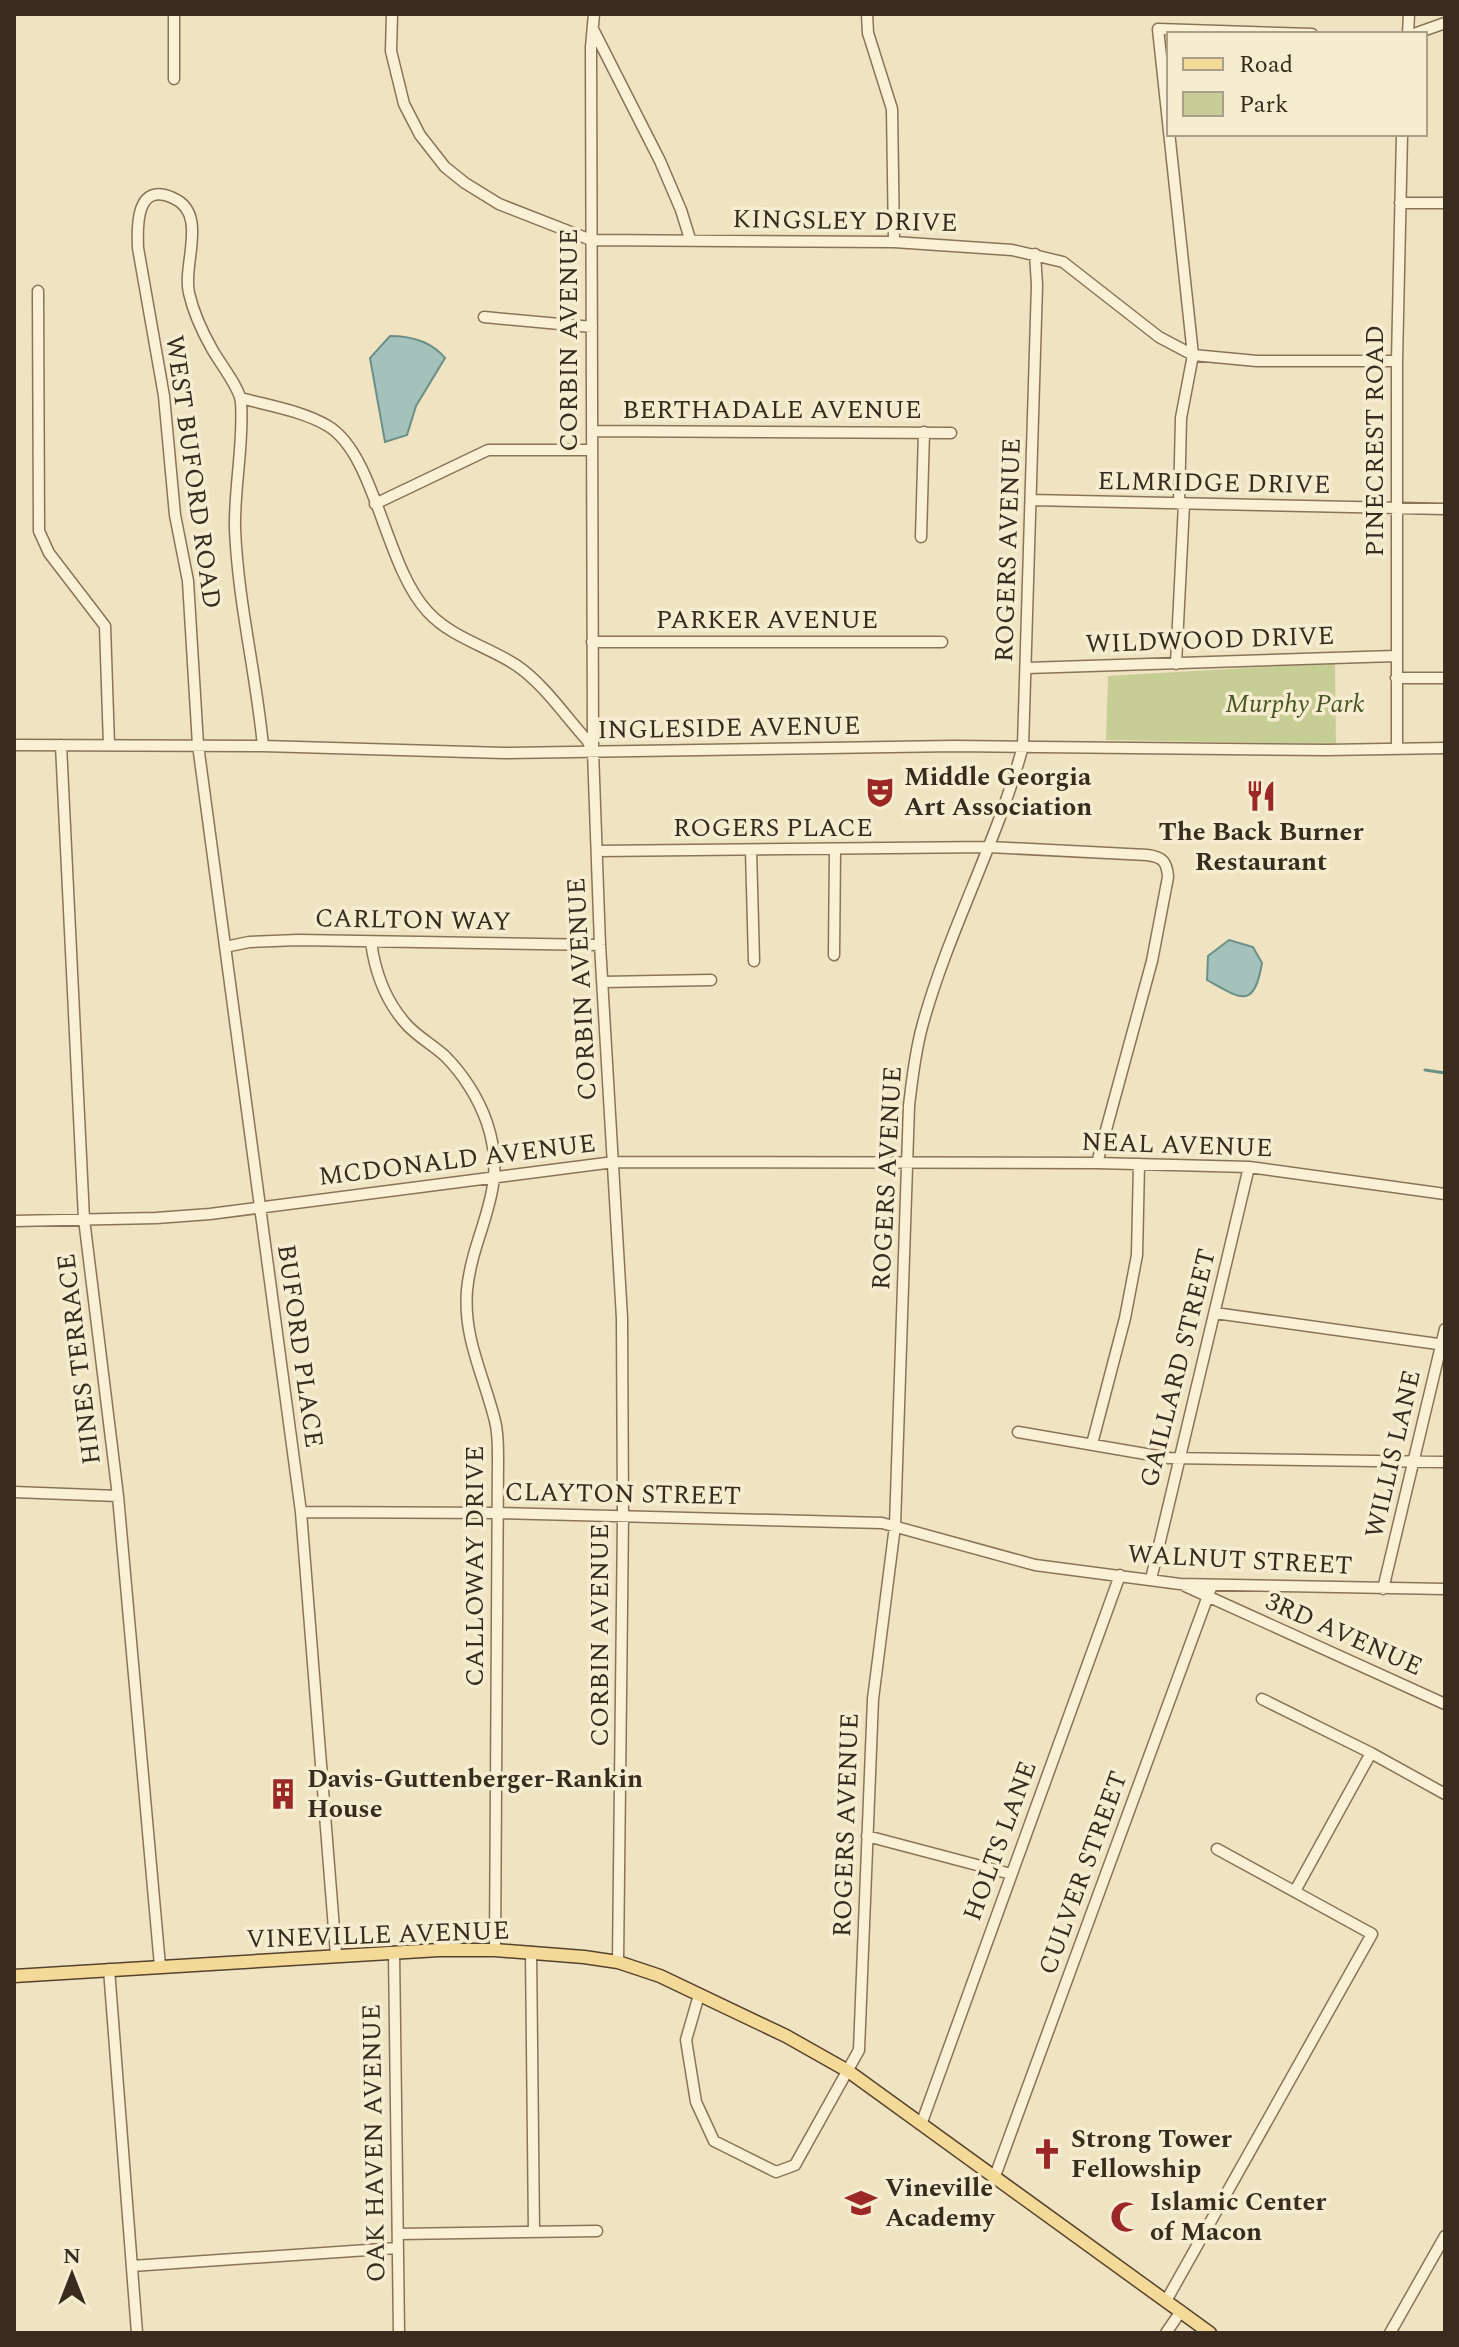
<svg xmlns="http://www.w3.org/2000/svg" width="1459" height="2347" viewBox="0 0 1459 2347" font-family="Spectral,serif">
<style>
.green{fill:#c6ce95}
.water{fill:#a4c2ba;stroke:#6b9088;stroke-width:2}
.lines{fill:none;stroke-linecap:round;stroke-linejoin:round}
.stream{stroke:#6b9088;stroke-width:3}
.minor-casing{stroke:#8a7458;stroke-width:13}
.major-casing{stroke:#57422d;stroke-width:15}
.minor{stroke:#faf0d5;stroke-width:10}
.major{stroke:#f4da98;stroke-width:12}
.labels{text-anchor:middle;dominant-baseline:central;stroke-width:7;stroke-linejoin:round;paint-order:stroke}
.street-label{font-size:26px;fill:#392b1d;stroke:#f6edd1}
.park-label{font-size:26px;font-style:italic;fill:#485623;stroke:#f6edd1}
.poi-label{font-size:26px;font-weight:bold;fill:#392b1d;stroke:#f6edd1;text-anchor:start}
</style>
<rect width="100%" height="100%" fill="#efe3c1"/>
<path class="green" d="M1335,663L1336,744L1106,740L1108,676Z"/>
<path class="water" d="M390,336C411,336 431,341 445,358L416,406L407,435L385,442L370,358Z
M1229,940L1253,947L1262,963C1254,1010 1241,999 1207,980L1208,956Z"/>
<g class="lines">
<path class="stream" d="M1425,1070L1445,1073"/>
<defs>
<path id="minor" d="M392,14L391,51L404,104L420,135L445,167L465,183L499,204L591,240L894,242L1012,250L1063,262L1159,337L1193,355L1257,361H1397
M594,14L591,47L593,751L600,945L622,1318L623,1516L618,1962
M867,14L868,33L892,109L894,242
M594,31L660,161L681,210L690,239
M1408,34L1409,14
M1414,34L1445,23
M174,79V14
M1400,203H1445
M38,291L39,531L49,553L105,626L109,745
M484,317L592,327
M241,398C270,406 303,411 328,426C376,455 385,567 428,612C452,638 487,646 516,665C544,684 565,716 587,740L592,750
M592,431L951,433
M1031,500L1445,509
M375,504L488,450H592
M1179,504L1181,418L1193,355L1158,29L1312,34
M921,537L924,432
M592,642H942
M1176,664L1184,504
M1027,668L1395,656
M1396,678H1445
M14,745L263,746L504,753L954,746L1327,750L1445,748
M61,745L84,1219L118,1496L160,1966
M263,746C256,673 238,602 235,529C234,487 244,444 241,402C240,388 219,362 212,349C203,333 193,311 189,293C182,265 209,213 173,198C136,181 137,226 138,248L164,396L175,515L188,581L198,745L301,1512L336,1954
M1397,749V361L1402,134
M751,850L754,961
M597,851L989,847L1147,855C1163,857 1167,862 1168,877L1152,961L1097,1163
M371,942C375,972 386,1002 407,1025C418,1037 433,1045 445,1056C463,1074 479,1099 487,1123C510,1190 473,1229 467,1290C463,1338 484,1376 495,1421C498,1432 498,1445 498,1457L495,1950
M225,947L249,942L298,940L600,945
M834,955L835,849
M603,982L711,980
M14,1221L156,1218L210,1214L614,1162L1097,1163L1249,1167L1445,1194
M1215,1313L1445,1345
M1018,1432L1169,1458L1445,1462
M1092,1444L1125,1318L1137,1255L1139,1164
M14,1492L118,1496
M301,1512L498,1513L882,1523L1035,1565L1180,1584L1445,1589
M1151,1579L1249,1167
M1185,1586L1445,1704
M1383,1589L1445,1329
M1262,1699L1371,1753L1445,1794
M867,1836L1011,1874
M1295,1891L1371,1753
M394,1952L399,2333
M531,1952L534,2232
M109,1969L137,2333
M699,1995L686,2040L696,2102L714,2141L776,2172L795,2165L859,2050L873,1699L895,1526L909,1106C912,1079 915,1053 922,1027C948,931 997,843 1023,746L1037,285L1035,254
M922,2122L1120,1575
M995,2176L1212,1585
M399,2234L597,2231
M132,2266L397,2248
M1166,2301L1372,1934L1217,1849
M1166,2333L1181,2311
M1390,2333L1445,2236"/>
<path id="major" d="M14,1976L439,1950H495L584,1957L618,1962L660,1976L786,2036L848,2071L1210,2333"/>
</defs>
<use href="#minor" class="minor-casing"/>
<use href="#major" class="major-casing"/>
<use href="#minor" class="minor"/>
<use href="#major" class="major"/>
</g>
<defs>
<symbol id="theatre-bare" viewBox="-9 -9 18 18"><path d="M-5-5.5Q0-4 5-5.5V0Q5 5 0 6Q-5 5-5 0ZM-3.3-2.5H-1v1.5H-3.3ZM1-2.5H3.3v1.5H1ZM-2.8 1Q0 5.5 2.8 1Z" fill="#9b2826" stroke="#f6edd1" stroke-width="2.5" paint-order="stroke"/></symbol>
<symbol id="restaurant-bare" viewBox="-9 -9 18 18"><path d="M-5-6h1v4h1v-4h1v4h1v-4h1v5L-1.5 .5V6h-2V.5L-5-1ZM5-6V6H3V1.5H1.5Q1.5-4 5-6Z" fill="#9b2826" stroke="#f6edd1" stroke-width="2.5" paint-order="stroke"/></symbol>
<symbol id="building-bare" viewBox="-9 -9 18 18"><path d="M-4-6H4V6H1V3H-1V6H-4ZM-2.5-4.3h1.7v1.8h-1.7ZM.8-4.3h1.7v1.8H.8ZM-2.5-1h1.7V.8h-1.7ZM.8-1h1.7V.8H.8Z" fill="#9b2826" stroke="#f6edd1" stroke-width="2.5" paint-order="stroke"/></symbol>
<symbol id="church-bare" viewBox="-9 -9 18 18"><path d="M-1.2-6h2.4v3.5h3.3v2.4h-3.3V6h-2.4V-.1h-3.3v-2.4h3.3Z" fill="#9b2826" stroke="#f6edd1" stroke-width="2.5" paint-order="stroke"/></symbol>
<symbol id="school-bare" viewBox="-9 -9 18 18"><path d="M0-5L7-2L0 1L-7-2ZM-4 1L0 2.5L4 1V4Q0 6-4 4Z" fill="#9b2826" stroke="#f6edd1" stroke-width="2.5" paint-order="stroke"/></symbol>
<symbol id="mosque-bare" viewBox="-9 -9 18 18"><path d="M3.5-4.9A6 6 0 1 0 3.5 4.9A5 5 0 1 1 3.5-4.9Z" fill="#9b2826" stroke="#f6edd1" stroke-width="2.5" paint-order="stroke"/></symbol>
</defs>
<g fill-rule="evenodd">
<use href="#theatre-bare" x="858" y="770" width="44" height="44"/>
<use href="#restaurant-bare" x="1239" y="774" width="44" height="44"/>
<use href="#building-bare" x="261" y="1772" width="44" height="44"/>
<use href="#church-bare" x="1025" y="2132" width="44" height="44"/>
<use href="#school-bare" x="839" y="2181" width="44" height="44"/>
<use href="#mosque-bare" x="1104" y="2195" width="44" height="44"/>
</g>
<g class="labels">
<g class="street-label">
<text transform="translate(845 221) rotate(1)">KINGSLEY DRIVE</text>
<text transform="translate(569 340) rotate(-90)">CORBIN AVENUE</text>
<text x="772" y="410">BERTHADALE AVENUE</text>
<text transform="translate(1375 441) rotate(-90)">PINECREST ROAD</text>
<text transform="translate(193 472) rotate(82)">WEST BUFORD ROAD</text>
<text transform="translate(1214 483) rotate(1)">ELMRIDGE DRIVE</text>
<text transform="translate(1008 550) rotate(-88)">ROGERS AVENUE</text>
<text x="767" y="620">PARKER AVENUE</text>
<text transform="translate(1210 640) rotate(-2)">WILDWOOD DRIVE</text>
<text transform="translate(729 728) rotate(-1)">INGLESIDE AVENUE</text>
<text x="773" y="828">ROGERS PLACE</text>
<text transform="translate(413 920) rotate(1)">CARLTON WAY</text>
<text transform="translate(582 989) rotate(-93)">CORBIN AVENUE</text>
<text transform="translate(1177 1145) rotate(2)">NEAL AVENUE</text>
<text transform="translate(457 1160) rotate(-7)">MCDONALD AVENUE</text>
<text transform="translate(887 1178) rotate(-87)">ROGERS AVENUE</text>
<text transform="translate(300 1346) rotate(82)">BUFORD PLACE</text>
<text transform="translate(79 1359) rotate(-97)">HINES TERRACE</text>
<text transform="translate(1178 1368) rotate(-76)">GAILLARD STREET</text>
<text transform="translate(1393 1454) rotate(-77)">WILLIS LANE</text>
<text transform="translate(623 1494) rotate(1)">CLAYTON STREET</text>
<text transform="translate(1240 1560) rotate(3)">WALNUT STREET</text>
<text transform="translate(475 1566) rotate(-90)">CALLOWAY DRIVE</text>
<text transform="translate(1344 1634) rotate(24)">3RD AVENUE</text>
<text transform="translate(600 1635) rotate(-90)">CORBIN AVENUE</text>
<text transform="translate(846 1825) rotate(-88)">ROGERS AVENUE</text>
<text transform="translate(1000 1841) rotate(-70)">HOLTS LANE</text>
<text transform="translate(1083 1873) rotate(-70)">CULVER STREET</text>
<text transform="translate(378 1935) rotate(-2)">VINEVILLE AVENUE</text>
<text transform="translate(374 2143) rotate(-91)">OAK HAVEN AVENUE</text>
</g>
<g class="park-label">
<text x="1295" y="704">Murphy Park</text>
</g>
<g class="poi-label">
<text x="904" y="777">Middle Georgia<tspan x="904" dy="30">Art Association</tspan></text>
<text x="1261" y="832" text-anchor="middle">The Back Burner<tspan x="1261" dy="30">Restaurant</tspan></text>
<text x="307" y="1779">Davis-Guttenberger-Rankin<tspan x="307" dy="30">House</tspan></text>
<text x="1071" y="2139">Strong Tower<tspan x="1071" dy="30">Fellowship</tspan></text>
<text x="885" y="2188">Vineville<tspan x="885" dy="30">Academy</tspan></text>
<text x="1150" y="2202">Islamic Center<tspan x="1150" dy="30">of Macon</tspan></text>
</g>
</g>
<rect width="1459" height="2347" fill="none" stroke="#392b1d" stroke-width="32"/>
<rect x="1167" y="32" width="260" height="104" fill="#f6edd1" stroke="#aa9f89" stroke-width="2"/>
<rect x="1183" y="58" width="40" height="12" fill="#f4da98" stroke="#aa9f89" stroke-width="2"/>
<text x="1239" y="72" font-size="24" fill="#392b1d">Road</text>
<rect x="1183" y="92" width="40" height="24" fill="#c6ce95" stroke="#aa9f89" stroke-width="2"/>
<text x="1239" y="112" font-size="24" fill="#392b1d">Park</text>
<g transform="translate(72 2275)" stroke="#f6edd1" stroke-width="6" paint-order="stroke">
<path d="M0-6L14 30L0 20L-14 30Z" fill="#392b1d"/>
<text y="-12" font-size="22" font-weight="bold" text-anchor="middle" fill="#392b1d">N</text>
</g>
</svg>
